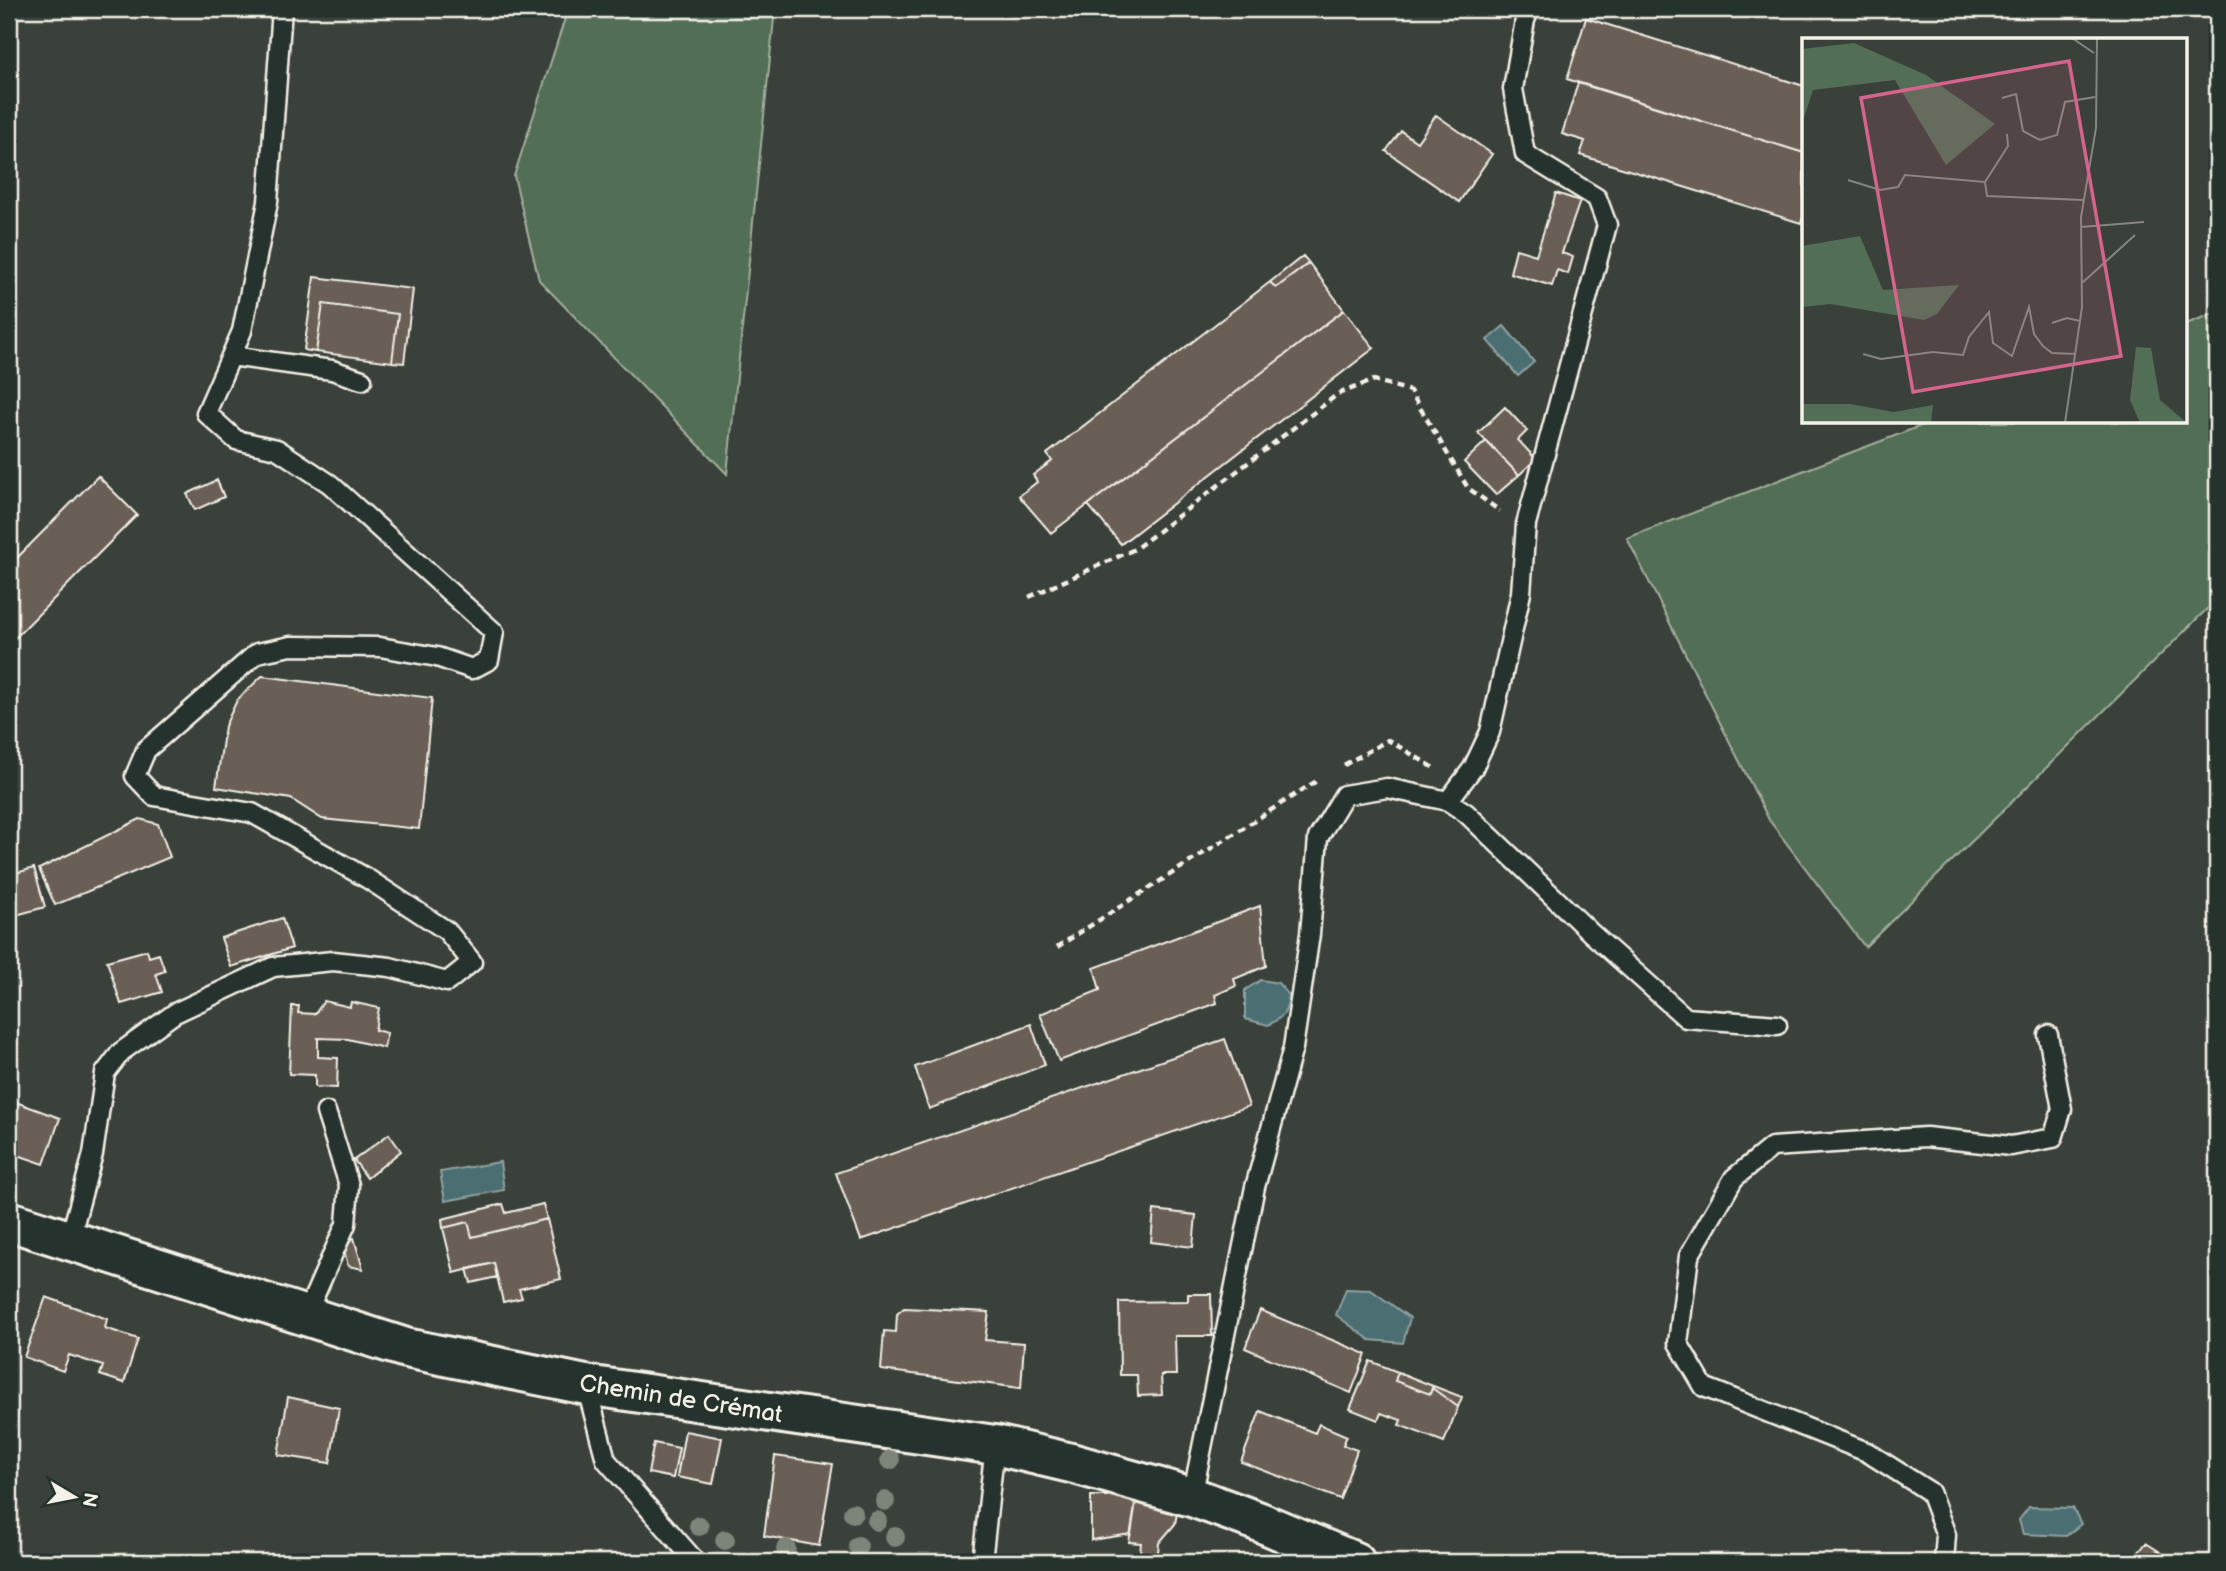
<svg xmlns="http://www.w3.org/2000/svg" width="2226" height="1571" viewBox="0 0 2226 1571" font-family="'Balsamiq Sans',sans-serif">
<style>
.green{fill:#526e56;stroke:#a3b09f;stroke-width:2}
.water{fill:#4c6e72;stroke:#8fa2a1;stroke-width:2}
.building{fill:#6a5e57;stroke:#f4f1e8;stroke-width:2}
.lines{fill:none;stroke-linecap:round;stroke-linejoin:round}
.service-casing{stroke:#f4f1e8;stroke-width:23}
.tertiary-casing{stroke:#f4f1e8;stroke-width:44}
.path{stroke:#f4f1e8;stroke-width:4.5;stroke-dasharray:7 5;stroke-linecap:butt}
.service{stroke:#26332d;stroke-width:18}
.tertiary{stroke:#26332d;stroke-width:38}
.tree{fill:#7d857a}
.labels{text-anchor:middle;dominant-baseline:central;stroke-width:7;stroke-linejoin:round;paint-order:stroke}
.street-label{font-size:24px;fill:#f4f1e8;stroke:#26332d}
.inset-road{fill:none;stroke:#848780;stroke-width:2}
.view{fill:#d4648c;fill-opacity:0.15;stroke:#d4648c;stroke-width:3.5}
.inset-edge{fill:none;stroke:#f4f1e8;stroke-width:3.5}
</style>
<rect width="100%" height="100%" fill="#3a403a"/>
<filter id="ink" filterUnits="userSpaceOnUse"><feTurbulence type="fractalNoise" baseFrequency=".0143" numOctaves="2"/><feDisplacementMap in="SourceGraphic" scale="14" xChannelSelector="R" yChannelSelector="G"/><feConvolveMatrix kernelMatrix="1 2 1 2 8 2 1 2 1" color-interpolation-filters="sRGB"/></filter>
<g filter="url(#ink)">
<path class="green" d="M568,9H775L727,474L539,280L514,176Z
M2217,312V599L1865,947L1769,820L1627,538L1931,422H2186V324Z"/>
<path class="water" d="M1504,326L1534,362L1518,376L1487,340Z
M1261,980L1278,983L1289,995C1287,1013 1284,1017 1268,1025L1245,1019V990Z
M500,1162L504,1190L445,1201L440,1172Z
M1346,1289L1371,1290L1410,1318L1403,1343L1370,1340L1336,1315Z
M2029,1507L2073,1508L2081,1524L2066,1536L2023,1534L2019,1520Z"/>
<path class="building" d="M1586,18L1804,86V153L1567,79Z
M1578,83L1804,153V214L1801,223L1580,155L1585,141L1562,134Z
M1436,115L1492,154L1459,202L1386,151L1401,131L1417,142Z
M1556,193L1580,201L1562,253L1573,257L1568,274L1557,270L1552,286L1510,273L1516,249L1536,255Z
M1303,256L1309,263L1276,288L1270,282Z
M1309,263L1344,310L1051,533L1019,496L1037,482L1033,475L1052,461L1047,454L1270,282L1276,288Z
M314,277L413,289L404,363L392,362L398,314L323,304L316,352L304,350Z
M323,304L398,314L392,362L316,352Z
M1344,310L1374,348L1121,544L1088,505Z
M1505,407L1527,431L1518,440L1536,459L1519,475L1478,433Z
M1486,441L1519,475L1496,495L1464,462Z
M98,476L137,515L9,644V566Z
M217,480L224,497L195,510L187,494Z
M262,676L432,698L419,829L322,819L291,799L216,787L225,726L237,700Z
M140,819L158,824L170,857L55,905L39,869Z
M34,868L45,907L9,917V875Z
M1260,906L1266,966L1234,979L1236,986L1215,995L1217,1003L1059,1061L1040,1014L1100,990L1094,968Z
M282,918L292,948L231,967L221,938Z
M147,950L149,957L159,954L165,971L156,974L162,992L121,1004L107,961Z
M324,1001L350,1007L351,1002L379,1008L375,1030L387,1033L384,1048L348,1039L318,1038V1057L338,1058L337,1088L315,1087V1075L289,1074L292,1006H299L298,1013L315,1014Z
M1031,1024L1045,1065L929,1109L915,1067Z
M1225,1039L1249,1106L861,1240L836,1173Z
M13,1101L60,1118L44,1164L9,1152V1113Z
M389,1134L401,1151L367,1178L354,1160Z
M503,1204L506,1213L543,1204L547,1219L472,1237L468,1222L443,1228L442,1219Z
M1154,1210L1196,1215L1193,1247L1151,1242Z
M547,1219L561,1279L519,1289L522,1298L503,1302L494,1263L454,1273L443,1228L468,1222L472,1237Z
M354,1238L363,1269L348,1266L342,1242Z
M494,1263L497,1277L471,1283L467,1269Z
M1188,1294H1211L1212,1336H1175L1176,1375H1161L1162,1395L1138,1396L1137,1375H1120L1119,1302L1188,1301Z
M46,1297L107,1319L105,1328L138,1339L124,1383L100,1375L103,1366L69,1355L63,1371L24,1357Z
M904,1308L989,1312L985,1340L1024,1343L1021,1388L881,1370L884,1331L896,1332L897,1314Z
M1260,1310L1366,1354L1351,1393L1245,1348Z
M1370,1361L1398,1372L1395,1381L1430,1394L1432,1388L1458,1407L1444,1442L1399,1425L1401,1420L1381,1413L1378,1420L1350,1409Z
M1398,1372L1433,1386L1430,1394L1395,1381Z
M1433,1386L1462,1397L1458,1407L1432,1388Z
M288,1397L339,1408L330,1463L278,1455Z
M1260,1411L1315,1433L1319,1424L1347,1436L1343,1445L1357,1450L1340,1499L1241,1462Z
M685,1431L722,1438L713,1484L677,1477Z
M654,1443L679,1448L673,1478L648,1473Z
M775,1456L833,1464L819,1546L764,1536Z
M1108,1492L1136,1501L1131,1534L1091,1540V1496H1107Z
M1136,1501L1177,1513L1175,1524L1159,1543L1157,1562H1139L1141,1543L1129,1542Z
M2146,1543L2176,1562H2131Z"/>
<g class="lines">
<defs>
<path id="service" d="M231,356L332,370L362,380
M1448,801L1473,768L1490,732L1521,593L1526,524L1607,225L1597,198L1525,154L1513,89L1525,20L1530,9
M69,1242L93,1154L105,1073L121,1052L175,1013L273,967L333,961L390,967L447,982L472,962L447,931L368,879L252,813L154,796L135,776L146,750L257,653L291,646L380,647L437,657L472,669L489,660L494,632L330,484L277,449L236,440L206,413L242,331L268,202L282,9
M306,1315L346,1224L349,1185L326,1112
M586,1385L606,1460L696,1562
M1192,1497L1255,1187L1293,1048L1310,934L1318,838L1344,795L1387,788L1448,801L1466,813L1591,933L1686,1018L1777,1025
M982,1562L995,1445
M1944,1562L1946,1535L1930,1492L1867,1452L1704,1387L1678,1343L1689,1256L1734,1178L1772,1147L1926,1137L2011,1146L2053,1138L2062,1109L2048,1035"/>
<path id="tertiary" d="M9,1221L406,1348L586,1385L995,1445L1071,1463L1192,1497L1260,1522L1355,1562"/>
</defs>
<use href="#service" class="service-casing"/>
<use href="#tertiary" class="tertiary-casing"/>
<path class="path" d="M1029,597L1135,549L1338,394L1374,380L1410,391L1468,488L1500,511
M1344,765L1388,740L1436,769
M1057,947L1318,780"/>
<use href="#service" class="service"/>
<use href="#tertiary" class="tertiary"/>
</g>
<g class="tree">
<circle cx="890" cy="1460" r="10"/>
<circle cx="885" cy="1501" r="10"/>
<circle cx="853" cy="1513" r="10"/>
<circle cx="877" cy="1521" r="10"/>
<circle cx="699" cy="1526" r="10"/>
<circle cx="895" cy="1537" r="10"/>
<circle cx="725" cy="1540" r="10"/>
<circle cx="858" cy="1546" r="10"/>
<circle cx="786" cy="1549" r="10"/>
</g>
</g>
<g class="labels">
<g class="street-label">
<text transform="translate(681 1399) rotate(9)">Chemin de Crémat</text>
</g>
</g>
<g transform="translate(1802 38)">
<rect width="385" height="385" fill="#3a403a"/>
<path d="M52,5L124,37L193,86L144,127L93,42L11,52L0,86V11ZM58,198L81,252L157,247L135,276L122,282L28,266L0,269V208ZM334,309L349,310L358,362L385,385H338L328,362ZM0,366H48L92,374L131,367L129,385H0Z" fill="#526e56"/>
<path class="inset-road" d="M270,0L292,15M200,60L214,56L221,93L238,102L255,97L263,64L293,59M205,96L206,108L183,144L185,158L281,162M46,142L78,152L96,149L103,137L183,144M279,189L342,184M280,245L333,197M250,285L265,280L278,283M61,316L79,321L131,314L161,317L167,299L187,274L191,305L210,318L227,269L232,296L241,308L250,315L274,316M263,385L280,269L279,179L294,90L295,0"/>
<path class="view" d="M267,23L319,318L111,354L59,60Z"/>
<rect width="385" height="385" class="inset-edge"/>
</g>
<rect width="2226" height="1571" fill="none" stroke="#26332d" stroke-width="35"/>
<rect x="18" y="18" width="2191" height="1536" fill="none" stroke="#f4f1e8" stroke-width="2.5" filter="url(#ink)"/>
<g transform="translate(74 1497) rotate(100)" stroke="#26332d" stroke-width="5" paint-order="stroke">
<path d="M0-5L12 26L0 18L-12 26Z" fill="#f4f1e8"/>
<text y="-10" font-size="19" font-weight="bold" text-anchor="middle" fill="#f4f1e8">N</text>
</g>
</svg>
